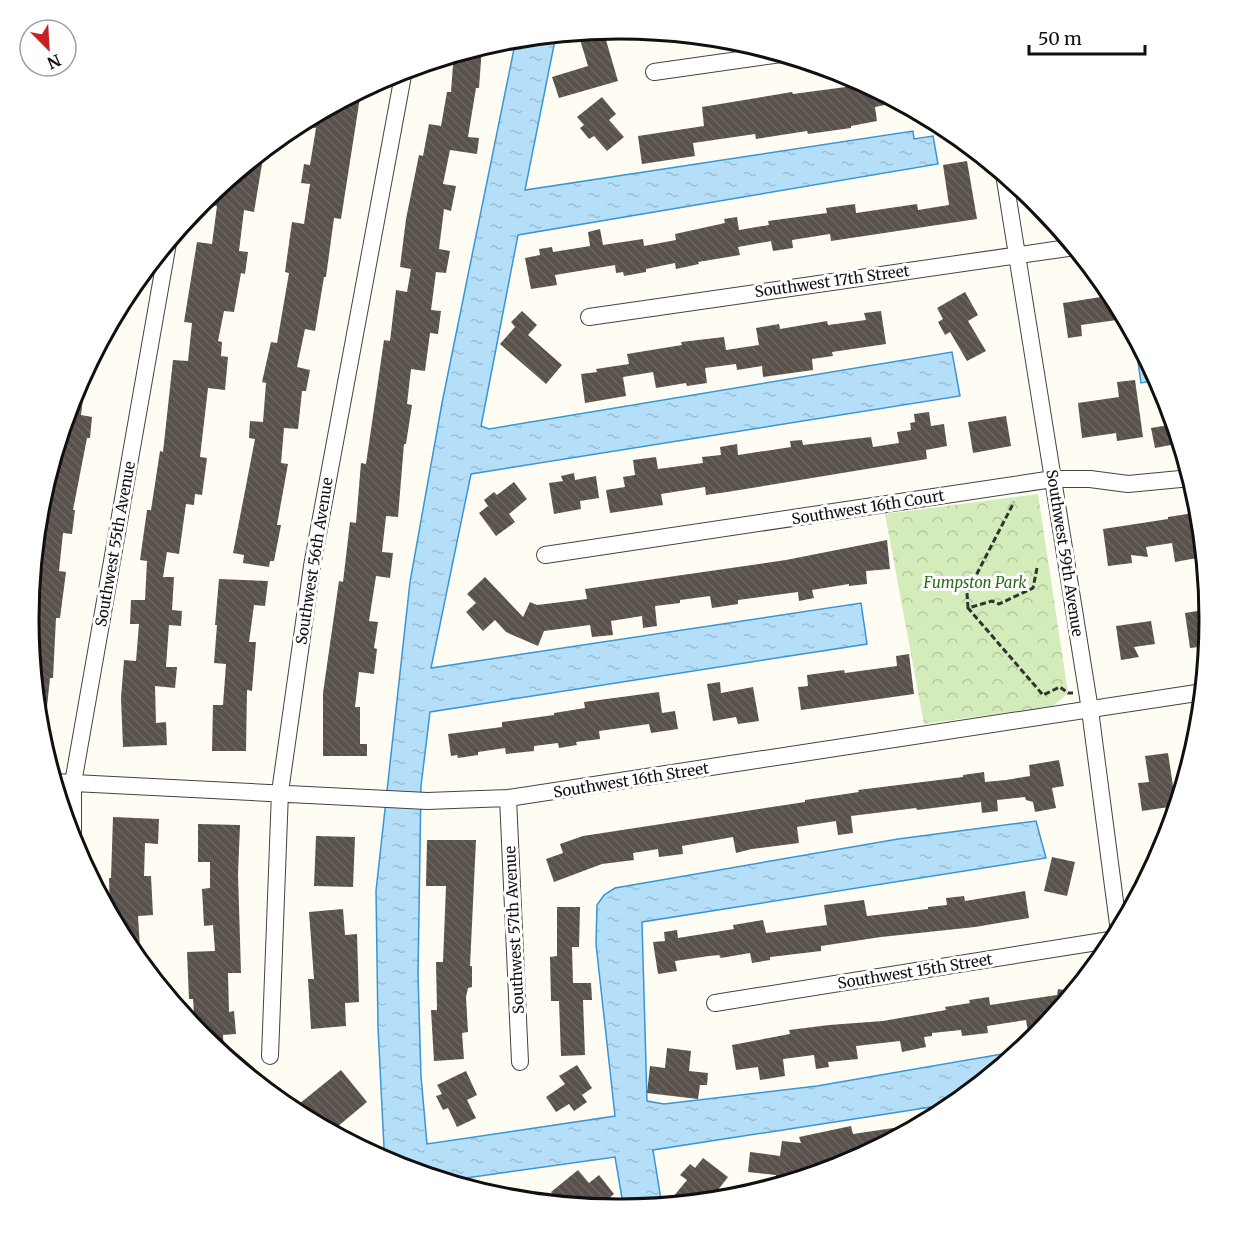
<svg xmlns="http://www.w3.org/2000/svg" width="1239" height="1239" viewBox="0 0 1239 1239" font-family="Merriweather,serif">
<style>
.park{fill:url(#park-crowns)}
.water{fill:url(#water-ripples);stroke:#3995d3;stroke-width:1.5}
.building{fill:url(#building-back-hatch)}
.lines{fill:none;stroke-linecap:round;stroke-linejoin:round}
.minor-casing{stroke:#434343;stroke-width:18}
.path{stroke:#323232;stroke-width:3;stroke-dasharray:6 3;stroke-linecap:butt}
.minor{stroke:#fff;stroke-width:16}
.labels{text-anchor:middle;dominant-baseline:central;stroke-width:6;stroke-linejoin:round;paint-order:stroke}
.street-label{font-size:15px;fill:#101010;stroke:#fff}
.park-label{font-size:15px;font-style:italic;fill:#2c6b1c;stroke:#fff}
.rim{fill:none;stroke:#101010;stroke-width:3}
</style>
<defs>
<pattern id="park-crowns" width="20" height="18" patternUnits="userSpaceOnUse" patternTransform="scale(1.5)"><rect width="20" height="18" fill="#d4ecba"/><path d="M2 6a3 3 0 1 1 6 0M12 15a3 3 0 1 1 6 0" fill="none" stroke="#b5c99f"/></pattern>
<pattern id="water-ripples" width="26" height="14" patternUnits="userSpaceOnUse" patternTransform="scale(1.5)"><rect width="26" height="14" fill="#b5dff9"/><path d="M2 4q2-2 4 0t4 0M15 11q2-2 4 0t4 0" fill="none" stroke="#9bbed4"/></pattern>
<pattern id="building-back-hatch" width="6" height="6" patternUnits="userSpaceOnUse" patternTransform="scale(1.5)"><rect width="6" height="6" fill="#59514c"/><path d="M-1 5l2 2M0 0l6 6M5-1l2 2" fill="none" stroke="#6c6561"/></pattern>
</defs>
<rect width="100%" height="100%" fill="#fffdf3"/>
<path class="park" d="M1038,494L1068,693L1053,706L924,724L885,514Z"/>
<path class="water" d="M556,35L525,190L913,131L914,139L933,136L938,164L518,235L481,426L489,429L952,352L960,396L471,474L431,668L861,603L867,644L430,712L421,786L418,975L421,1076L427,1144L615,1116L596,944L597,905L604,895L615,888L898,839L1036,821L1046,858L642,922L647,1101L664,1104L817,1086L1020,1051L957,1103L653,1150L662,1206L624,1210L615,1157L445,1181L393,1165L366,1151L384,1148L378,1027L376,891L410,582L442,403L516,39Z
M1135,341H1137L1158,380L1141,383Z"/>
<path class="building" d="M603,30L618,81L559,98L552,77L588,66L578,33Z
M482,47L479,88H476L468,137L479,138L477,154L450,150L443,184L456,186L451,211L444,209L439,249L450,251L446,273L436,272L431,310L441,311L438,334L430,333L425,371L411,369L407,404L412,405L406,444H404L398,517L386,516L382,552L393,553L390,578L376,576L369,621L378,622L374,648L377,649L374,674L359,672L355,707H360V744H367V756H323V693L339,581L343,582L350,522L356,523L361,463L366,464L384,340L390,341L396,290L407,292L411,269L400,267L406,219L419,155L423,156L429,124L441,126L447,92H451L453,65L430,62Z
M851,76L899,102L875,107L877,121L851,126V128L808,134L807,131L756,139L755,134L693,143L695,156L642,164L638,136L704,126L702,107L792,92L793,94L853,86Z
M361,91L341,219L334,218L326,277H324L315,331L305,329L297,367L310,370L306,391H302L298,429L284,428L281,463L288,464L277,525H281L274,561H270L269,567L243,563L244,555L233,553L255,439L249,438L250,421L263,422L266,383L262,382L271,342L277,343L289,273L285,272L292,222L304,224L310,184L301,183L304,164L310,165L316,128L297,125Z
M602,97L616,114L609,120L624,137L607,151L594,136L589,139L580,128L584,125L577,117Z
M967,161L977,219L831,241L830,234L792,240L793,248L773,251L771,241L738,247L740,255L698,262L699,264L676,269L675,263L646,269V272L624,276L623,272L616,273L615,265L555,275L557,285L531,289L525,258L540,255L539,249L552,247L553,252L590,246L588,232L600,229L603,245L643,239L644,246L676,240L675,234L725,223L724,219L737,217L739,230L769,225L768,221L827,213L826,208L855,204L856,213L917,204L918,210L949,205L943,165Z
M250,162L262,164L254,212L244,210L239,251L248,252L245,274L241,273L234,312L224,311L218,341L222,342L221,356L228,357L225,390L208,388L200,457L207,458L202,495L195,494L194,505L186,504L179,554L167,552L163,577H174L172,610L182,611L181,626L169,625L166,667H177L175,688L155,686L156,723L166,722L167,745L123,747L121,698L124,660L136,661L139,624H130L131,600H145L147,561L140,560L147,510H151L160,451L163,452L173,360L188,361L192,323L184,322L197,242L212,244L217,206L207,204L208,196Z
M965,292L978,315L968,321L986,351L967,361L950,332L945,335L938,322L943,319L937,308Z
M1113,295L1117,320L1081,325L1082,336L1068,338L1063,303Z
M522,311L537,325L528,335L562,365L546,384L500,344L515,327L511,322Z
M881,311L886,344L832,352L833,356L812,359L813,370L763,377L762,366L737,370L736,364L705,368L707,383L687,386L686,383L656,388L653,372L623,377L626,396L585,403L581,374L597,372L596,369L629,364L627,354L682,345L681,342L724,337L726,350L759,345L756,328L779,324L780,329L827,321L828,325L866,320L864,313Z
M84,374L86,375L81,415L92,417L90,438H87L73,510H75L72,534L63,533L59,571L66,572L60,618H56L53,678H50L45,726H39L29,626H37L40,603L30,602L40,504L74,393Z
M1135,380L1143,437L1117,441L1116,433L1082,438L1078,403L1119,397L1117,382Z
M929,412L931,426L944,424L947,446L926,450L927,459L727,492L706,495L705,487L661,494L663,505L610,513L606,490L625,487L623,477L635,475L633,460L656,457L658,469L703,463L702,457L721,455L720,447L737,444L738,455L791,447L790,441L802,440L803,445L871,437L873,447L899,443L897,432L911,430L910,423L915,422L914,414Z
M1006,416L1011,446L973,453L968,422Z
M1175,424L1181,443L1155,448L1151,428Z
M574,473L575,480L596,476L599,498L580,501L581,509L554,514L549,483L563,481L561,476Z
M514,482L527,499L509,514L515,522L496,536L479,513L488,506L484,500L494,492L497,495Z
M1200,512L1202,536L1194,537L1197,558L1175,562L1172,543L1146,547L1148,557L1131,555L1132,563L1108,566L1103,529L1168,519V517Z
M887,540L890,569L866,571L867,584L849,586V584L812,590L814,598L799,601L798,592L738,600V604L712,608L710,596L680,600V603L655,606L657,626L643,628L642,616L611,621L613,635L592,637L590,625L544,631L538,646L506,632L495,620L483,631L466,612L476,603L467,594L485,577L523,617L530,602L537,605L587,599L585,589L786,560Z
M219,579L268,581L265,606L254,605L249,642H256L252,691L247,690L246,751H212L213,705H223L226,664L214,663L217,625H215Z
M1209,609L1208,646L1190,648L1185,613Z
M1151,621L1155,644L1134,647L1139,657L1121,660L1116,626Z
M909,654L914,694L801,710L798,687L808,686L807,675L844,670L845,673L897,666L896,656Z
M720,682L721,693L753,687L759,721L738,724L736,717L713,721L707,684Z
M659,692L662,713L675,711L678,729L651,733L649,724L599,731L600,739L576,742L577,745L559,748L558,743L534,746V751L506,754L505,748L478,752V755L458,758L457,755L451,756L448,734L502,727V722L554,715V713L585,708L584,702Z
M1168,753L1176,806L1142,811L1138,783L1149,782L1145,756Z
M1059,760L1064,786L1052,788L1056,808L1035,812L1033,802L1026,800L1025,797L997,800L998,811L982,813L981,802L917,810L916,808L851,816L853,833L838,835L836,821L797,827L799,843L752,849L736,853L733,837L682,846L683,854L659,857L658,849L633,853L634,860L602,864L554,882L546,859L563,853L560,844L583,836L805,802V800L859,792L858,790L963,777V775L984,772L985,782L1006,780L1030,776L1029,765Z
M113,817L159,819L158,844L145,843L144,876H151L153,915L138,916L141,964L128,948L110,914L109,878H111Z
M198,824L240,825L238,874L241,973H228L229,1012L234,1011L236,1034L223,1035L224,1056L195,1030L193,999H189L187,952L215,951L213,925L204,926L202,889L210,888V862H198Z
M316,836L355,837L353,887L314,886Z
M427,840H476L470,966H472V987L468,988L466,997L468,1032L462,1033L464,1059L434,1061L431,1010H437L436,962H443L446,886H426Z
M1052,857L1075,862L1067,896L1044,891Z
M1025,891L1029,918L975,927L881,937L821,946V951L770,957V960L752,963L750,953L721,958L719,955L709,956L675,961L677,971L658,974L653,942L665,941L664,932L677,930L678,938L734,929L733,925L763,920L766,933L827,925L824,905L864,900L867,916L928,909V907L947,905L946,898L964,896L965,901Z
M557,907H580L579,947H572L573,983H591L592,1000H583L585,1055L561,1056L559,1001H551L550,957L557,956Z
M343,909L345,935L357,934L359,1002L345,1003L346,1026L311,1029L308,979H314L309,912Z
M1058,989L1075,992L1049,1023L1051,1014L1044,1012L1047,1026L1030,1043L1026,1020L987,1026L988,1033L962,1036L961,1030L932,1033V1036L924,1037L926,1047L902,1052L900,1041L856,1046L858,1059L828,1062L829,1067L816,1069L814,1055L783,1059L785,1076L760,1080L758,1067L736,1070L732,1045L790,1034L789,1030L829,1025L883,1021L946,1010L945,1007L970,1003L969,1000L989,997L990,1005L1057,995Z
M667,1048L691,1051L689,1071L708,1073L707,1085H700L698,1099L647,1093L650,1066L665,1068Z
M577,1065L592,1088L582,1095L587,1102L574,1111L569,1104L556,1112L546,1097L565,1084L559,1076Z
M341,1070L367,1102L331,1132L314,1123L299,1104Z
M466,1071L477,1095L467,1100L476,1118L457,1127L448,1108L443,1110L436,1096L442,1094L437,1085Z
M920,1124L921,1125L845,1166L785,1184L775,1183L776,1175L748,1172L750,1152L780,1156L782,1141L801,1143L799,1137L851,1126L853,1134Z
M703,1158L728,1177L711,1199L703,1193L696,1203L683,1204L673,1197L687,1180L680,1175L690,1164L695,1168Z
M578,1170L589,1183L599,1175L614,1194L606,1201L613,1210L562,1205L551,1192Z"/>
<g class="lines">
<defs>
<path id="minor" d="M654,72L781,54
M1004,174L1090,710L1119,932
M589,317L1075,247
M545,555L1053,479H1090L1128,484L1191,478
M54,782L427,801L508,798L1203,692
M508,798L520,1062
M73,845V783L168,243
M715,1003L1116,939
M270,1056L280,792L312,566L404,70"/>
</defs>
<use href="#minor" class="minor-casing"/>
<path class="path" d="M1037,568L1033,588L999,604L992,601L968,608L1043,695L1060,687L1068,693H1073
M968,608L967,593L1014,502"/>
<use href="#minor" class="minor"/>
</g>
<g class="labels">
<g class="street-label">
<text transform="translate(832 281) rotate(-8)">Southwest 17th Street</text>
<text transform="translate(868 507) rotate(-9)">Southwest 16th Court</text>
<text transform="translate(115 544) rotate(-80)">Southwest 55th Avenue</text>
<text transform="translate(1065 553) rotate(81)">Southwest 59th Avenue</text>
<text transform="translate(314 561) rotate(-81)">Southwest 56th Avenue</text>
<text transform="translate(631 780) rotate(-9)">Southwest 16th Street</text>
<text transform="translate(514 930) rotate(-93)">Southwest 57th Avenue</text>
<text transform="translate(915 971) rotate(-9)">Southwest 15th Street</text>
</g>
<g class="park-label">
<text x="975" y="582">Fumpston Park</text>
</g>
</g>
<path d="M0 0H1239V1239H0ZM39 619a580 580 0 1 1 1160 0a580 580 0 1 1-1160 0Z" fill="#fff" fill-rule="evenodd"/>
<path class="rim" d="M39 619a580 580 0 1 1 1160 0a580 580 0 1 1-1160 0Z"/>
<g transform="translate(48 48) rotate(156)"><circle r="28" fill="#ffffff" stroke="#9f9f9f" stroke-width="1.5"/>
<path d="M0-4.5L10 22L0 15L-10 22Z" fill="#c72128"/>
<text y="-9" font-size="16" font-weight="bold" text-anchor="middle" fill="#101010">N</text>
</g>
<path d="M1029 45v9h116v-9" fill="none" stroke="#101010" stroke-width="3"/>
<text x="1038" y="45" font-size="18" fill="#101010" stroke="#ffffff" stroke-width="4.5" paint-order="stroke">50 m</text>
</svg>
